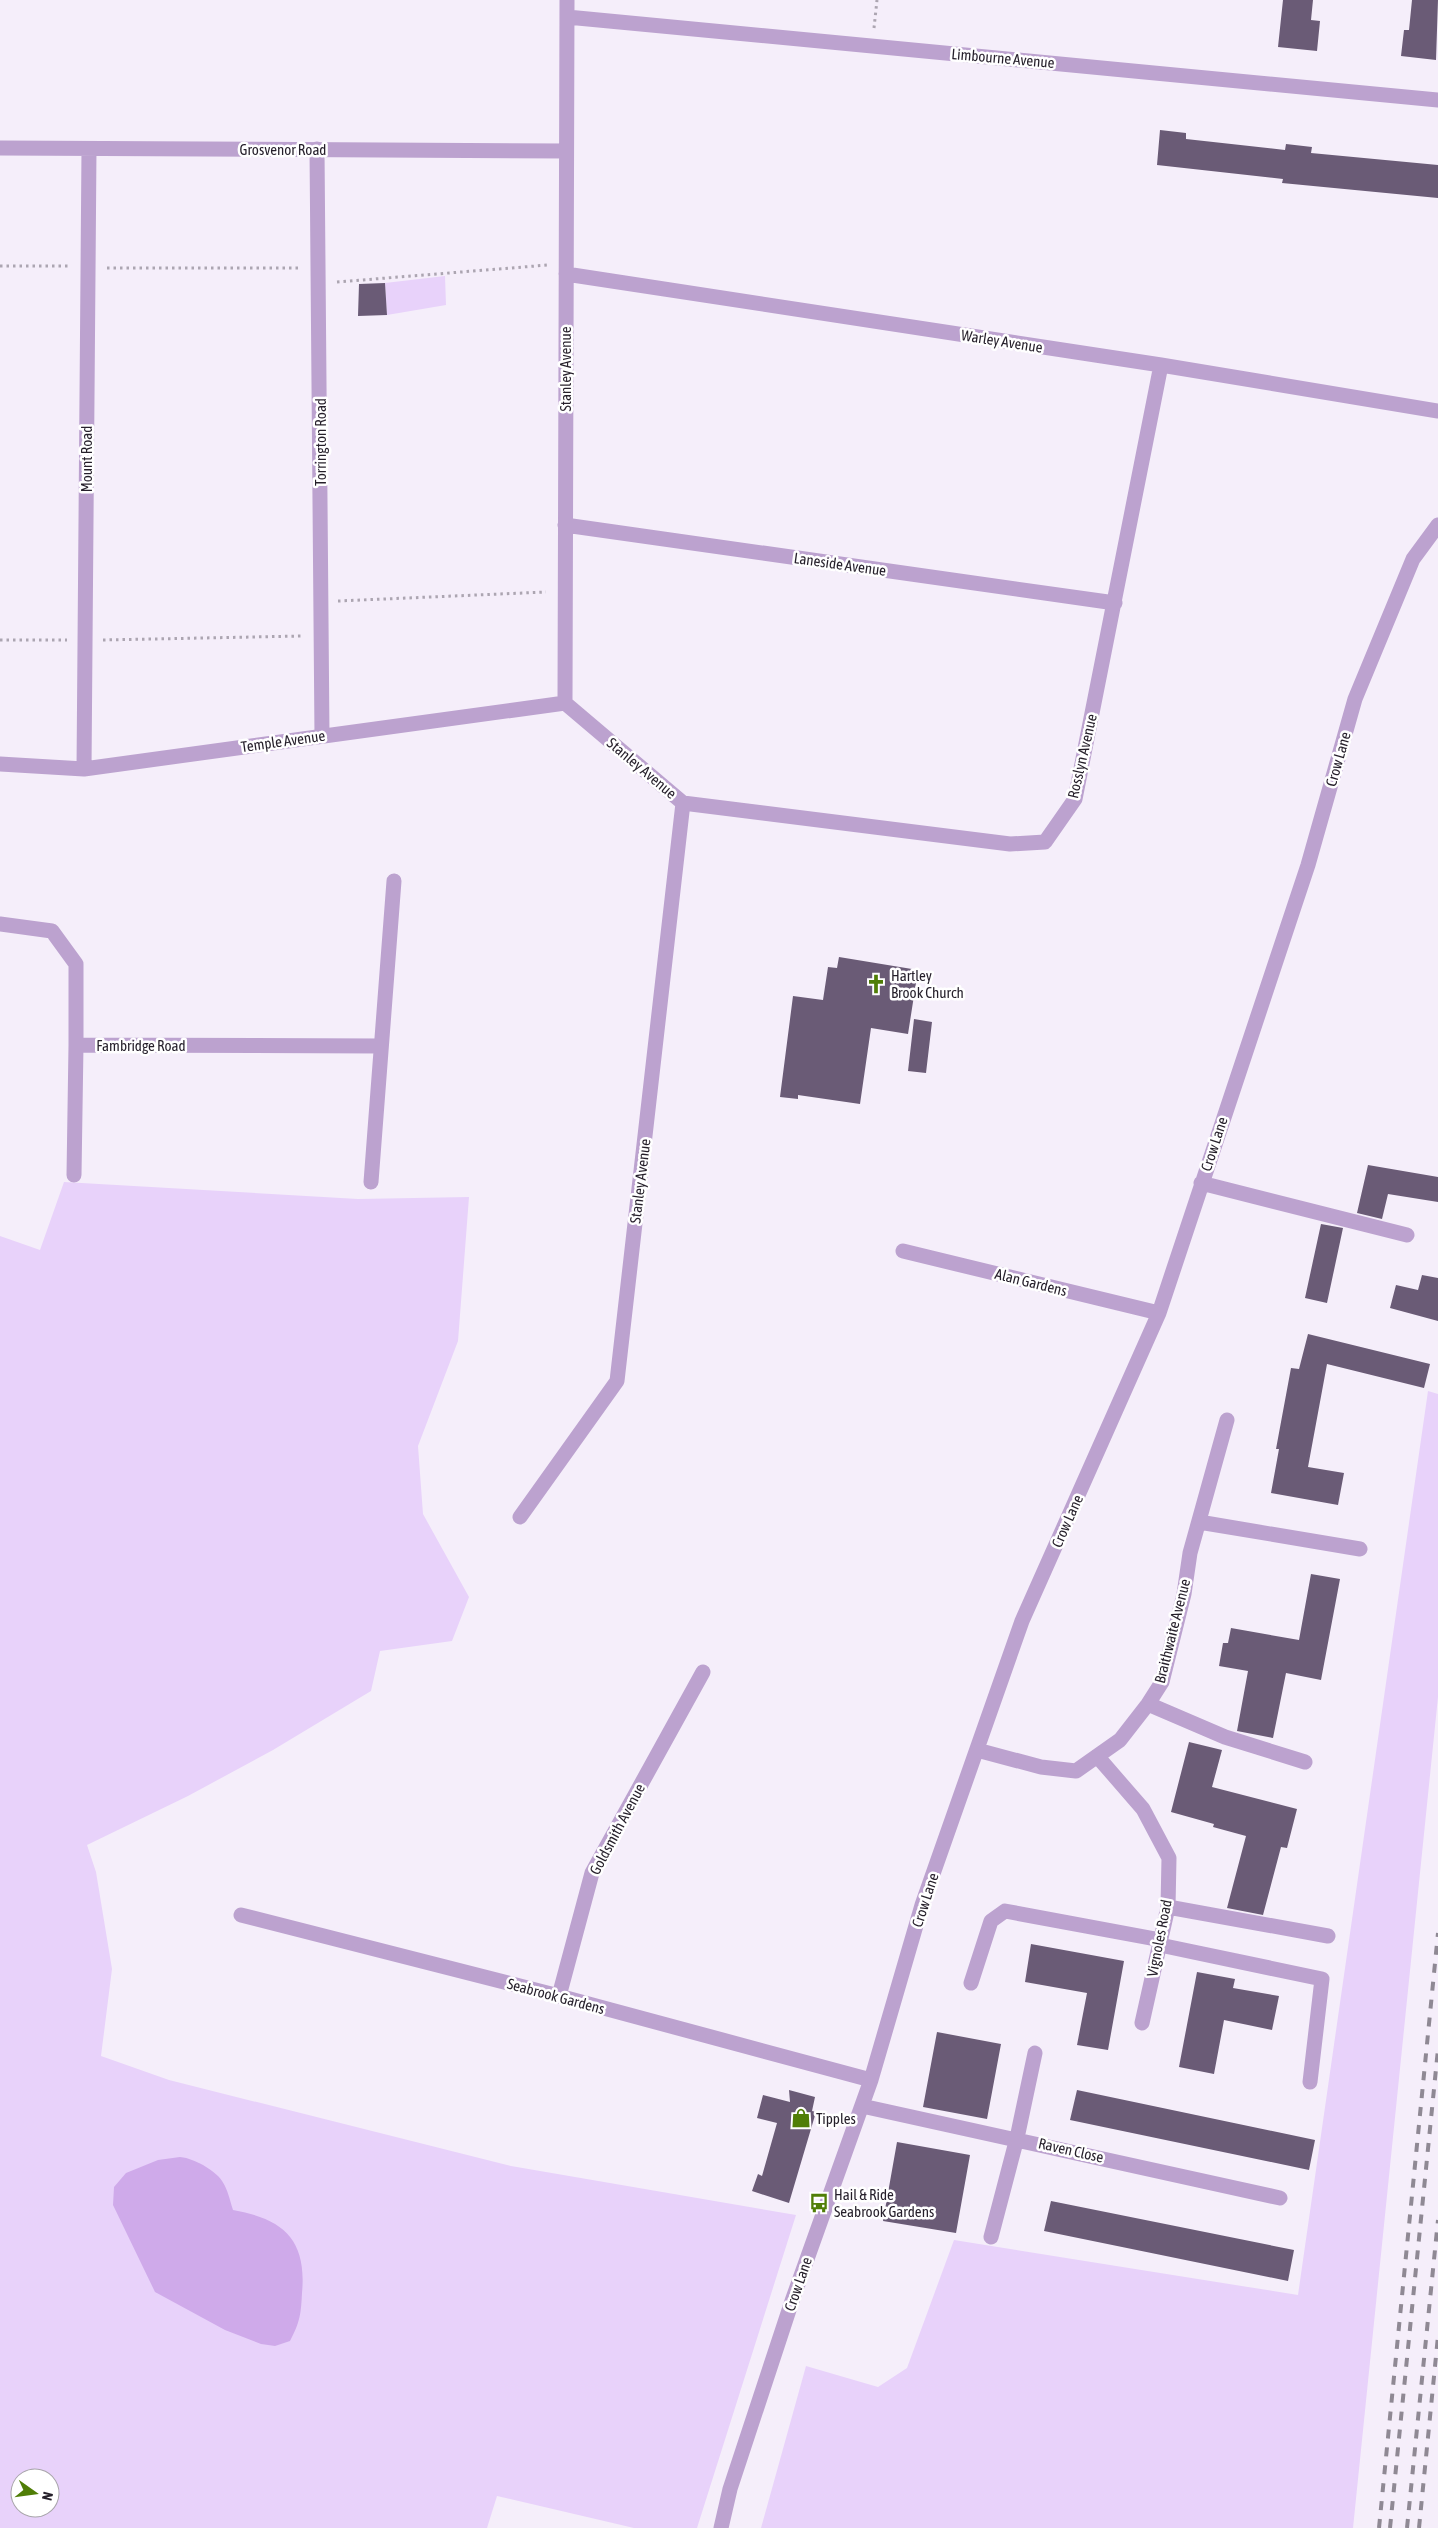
<svg xmlns="http://www.w3.org/2000/svg" width="1438" height="2528" viewBox="0 0 1438 2528" font-family="'Asap Condensed',sans-serif">
<style>
.green{fill:#e8d2fa;fill-rule:evenodd}
.water{fill:#cfaaea}
.building{fill:#6a5b76}
.lines{fill:none;stroke-linecap:round;stroke-linejoin:round}
.path{stroke:#aca5b1;stroke-width:3;stroke-dasharray:2.5 4;stroke-linecap:butt}
.minor{stroke:#bca2cf;stroke-width:15}
.rail{stroke:#8f8994;stroke-width:4;stroke-dasharray:9 9;stroke-linecap:butt}
.labels{text-anchor:middle;dominant-baseline:central;stroke-width:5;stroke-linejoin:round;paint-order:stroke}
.street-label{font-size:15px;fill:#251f2a;stroke:#fff}
.poi-label{font-size:15px;fill:#251f2a;stroke:#fff;text-anchor:start}
</style>
<rect width="100%" height="100%" fill="#f5eefa"/>
<path class="green" d="M445,276L446,305L387,315L385,283Z
M64,1182L358,1199L469,1197L458,1341L418,1446L423,1514L469,1597L452,1641L380,1651L371,1691L273,1750L188,1796L87,1845L96,1872L112,1969L101,2056L169,2080L511,2166L796,2215L697,2528H634L497,2496L487,2528H0V1236L40,1250ZM20,2478H50V2508H20Z
M1428,1391L1438,1394V1697L1353,2528H761L806,2366L878,2387L907,2368L954,2240L1298,2295Z"/>
<path class="water" d="M180,2157C189,2158 195,2161 203,2165C225,2178 226,2186 233,2210C283,2219 307,2239 302,2293C301,2314 300,2322 290,2341L275,2346L261,2344L225,2330L155,2292L113,2205L114,2187L126,2173L158,2160Z"/>
<path class="building" d="M1283,0H1313L1311,20L1320,21L1317,51L1278,47Z
M1412,0H1438L1436,60L1401,56L1404,30H1409Z
M1160,130L1186,133V139L1285,150L1286,144L1312,147L1311,153L1438,165V198L1282,183L1283,179L1157,165Z
M385,283L387,315L358,316L359,284Z
M839,957L918,970L908,1034L871,1028L860,1104L798,1095V1099L780,1097L793,996L823,1000L828,967L837,968Z
M914,1019L932,1022L926,1073L908,1071Z
M1368,1165L1438,1177V1202L1388,1194L1382,1219L1357,1213Z
M1321,1224L1343,1228L1327,1303L1305,1298Z
M1422,1275L1438,1278V1321L1390,1308L1396,1285L1418,1290Z
M1308,1334L1430,1364L1424,1388L1327,1364L1308,1467L1344,1473L1338,1505L1271,1493L1279,1449H1276L1291,1368L1299,1369Z
M1311,1574L1340,1579L1321,1680L1286,1673L1273,1738L1237,1731L1248,1671L1219,1666L1223,1643H1228L1231,1628L1299,1640Z
M1189,1742L1222,1750L1212,1787L1297,1809L1287,1848L1281,1847L1263,1915L1227,1908L1246,1836L1213,1827L1214,1824L1171,1812Z
M1031,1944L1124,1961L1108,2050L1077,2045L1087,1993L1025,1982Z
M1197,1972L1235,1979L1233,1988L1279,1996L1272,2030L1224,2020L1214,2074L1179,2067Z
M937,2032L1001,2044L987,2119L923,2107Z
M789,2090L815,2097L812,2111L816,2112L789,2203L752,2191L758,2174L762,2176L777,2123L757,2118L763,2095L790,2102Z
M1077,2090L1315,2140L1309,2170L1070,2120Z
M897,2142L970,2155L956,2233L883,2221Z
M1051,2201L1294,2250L1288,2281L1044,2231Z"/>
<g class="lines">
<path class="path" d="M874,28L877,0
M0,266H70
M107,268H300
M337,282L548,265
M338,601L546,592
M0,640H67
M103,640L302,636"/>
<path class="minor" d="M567,17L1438,100
M0,148L565,151
M317,149L322,736
M566,274L1161,365L1438,411
M565,525L1115,603
M0,764L84,769L565,703
M84,769L89,149
M683,803L1010,844L1045,842L1075,799L1161,365
M0,924L52,931L76,964V1045L380,1046
M74,1175L76,1045
M371,1182L394,881
M1201,1183L1407,1235
M903,1251L1159,1313
M520,1517L617,1381L683,803L565,703L567,0
M1199,1522L1360,1549
M1148,1704L1225,1737L1305,1762
M977,1750L1041,1767L1076,1771L1120,1740L1148,1704L1162,1682L1184,1594L1190,1553L1227,1420
M1097,1756L1143,1809L1169,1858L1168,1907L1142,2023
M1168,1907L1328,1936
M241,1915L559,1996L871,2080
M1160,1945L1322,1979L1310,2082
M971,1983L991,1921L1005,1911L1161,1940
M559,1996L592,1873L703,1672
M862,2106L1280,2198
M991,2237L1017,2138L1035,2053
M721,2528L730,2489L792,2301L871,2080L922,1905L1022,1621L1159,1313L1308,865L1355,699L1413,559L1438,525"/>
<path class="rail" d="M1379,2528L1438,1933
M1390,2528L1438,2049
M1407,2528L1438,2220
M1419,2528L1438,2336"/>
</g>
<defs>
<symbol id="church-bare" viewBox="-9 -9 18 18"><path d="M-1.2-6h2.4v3.5h3.3v2.4h-3.3V6h-2.4V-.1h-3.3v-2.4h3.3Z" fill="#507e07" stroke="#fff" stroke-width="2.5" paint-order="stroke"/></symbol>
<symbol id="shop-bare" viewBox="-9 -9 18 18"><path d="M-5-2.5h2.3a2.7 3.5 0 0 1 5.4 0H5L5.5 6h-11ZM-1.5-2.5h3a1.5 2.3 0 0 0-3 0Z" fill="#507e07" stroke="#fff" stroke-width="2.5" paint-order="stroke"/></symbol>
<symbol id="bus-bare" viewBox="-9 -9 18 18"><path d="M-5-6H5V4H4V6H2V4H-2V6H-4V4H-5ZM-3.5-4V0h7V-4ZM-3.5 1.2v1.5H-2V1.2ZM2 1.2v1.5H3.5V1.2Z" fill="#507e07" stroke="#fff" stroke-width="2.5" paint-order="stroke"/></symbol>
</defs>
<g fill-rule="evenodd">
<use href="#church-bare" x="862" y="970" width="28" height="28"/>
<use href="#shop-bare" x="787" y="2104" width="28" height="28"/>
<use href="#bus-bare" x="805" y="2189" width="28" height="28"/>
</g>
<g class="labels">
<g class="street-label">
<text transform="translate(1003 58) rotate(5)">Limbourne Avenue</text>
<text x="283" y="149">Grosvenor Road</text>
<text transform="translate(1002 341) rotate(9)">Warley Avenue</text>
<text transform="translate(565 369) rotate(-90)">Stanley Avenue</text>
<text transform="translate(320 442) rotate(-90)">Torrington Road</text>
<text transform="translate(86 459) rotate(-90)">Mount Road</text>
<text transform="translate(840 564) rotate(8)">Laneside Avenue</text>
<text transform="translate(283 741) rotate(-8)">Temple Avenue</text>
<text transform="translate(1082 756) rotate(-77)">Rosslyn Avenue</text>
<text transform="translate(1338 759) rotate(-74)">Crow Lane</text>
<text transform="translate(642 768) rotate(40)">Stanley Avenue</text>
<text x="141" y="1045">Fambridge Road</text>
<text transform="translate(1214 1144) rotate(-72)">Crow Lane</text>
<text transform="translate(640 1181) rotate(-83)">Stanley Avenue</text>
<text transform="translate(1031 1282) rotate(14)">Alan Gardens</text>
<text transform="translate(1067 1521) rotate(-66)">Crow Lane</text>
<text transform="translate(1172 1631) rotate(-76)">Braithwaite Avenue</text>
<text transform="translate(617 1829) rotate(-62)">Goldsmith Avenue</text>
<text transform="translate(925 1900) rotate(-72)">Crow Lane</text>
<text transform="translate(1159 1938) rotate(-79)">Vignoles Road</text>
<text transform="translate(556 1996) rotate(15)">Seabrook Gardens</text>
<text transform="translate(1071 2150) rotate(13)">Raven Close</text>
<text transform="translate(798 2284) rotate(-71)">Crow Lane</text>
</g>
<g class="poi-label">
<text x="891" y="975">Hartley<tspan x="891" dy="17">Brook Church</tspan></text>
<text x="816" y="2118">Tipples</text>
<text x="834" y="2194">Hail &amp; Ride<tspan x="834" dy="17">Seabrook Gardens</tspan></text>
</g>
</g>
<g transform="translate(35 2493) rotate(104)"><circle r="24" fill="#ffffff" stroke="#a8a5aa"/>
<path d="M0-4L9 19L0 12L-9 19Z" fill="#507e07"/>
<text y="-8" font-size="14" font-weight="bold" text-anchor="middle" fill="#251f2a">N</text>
</g>
</svg>
